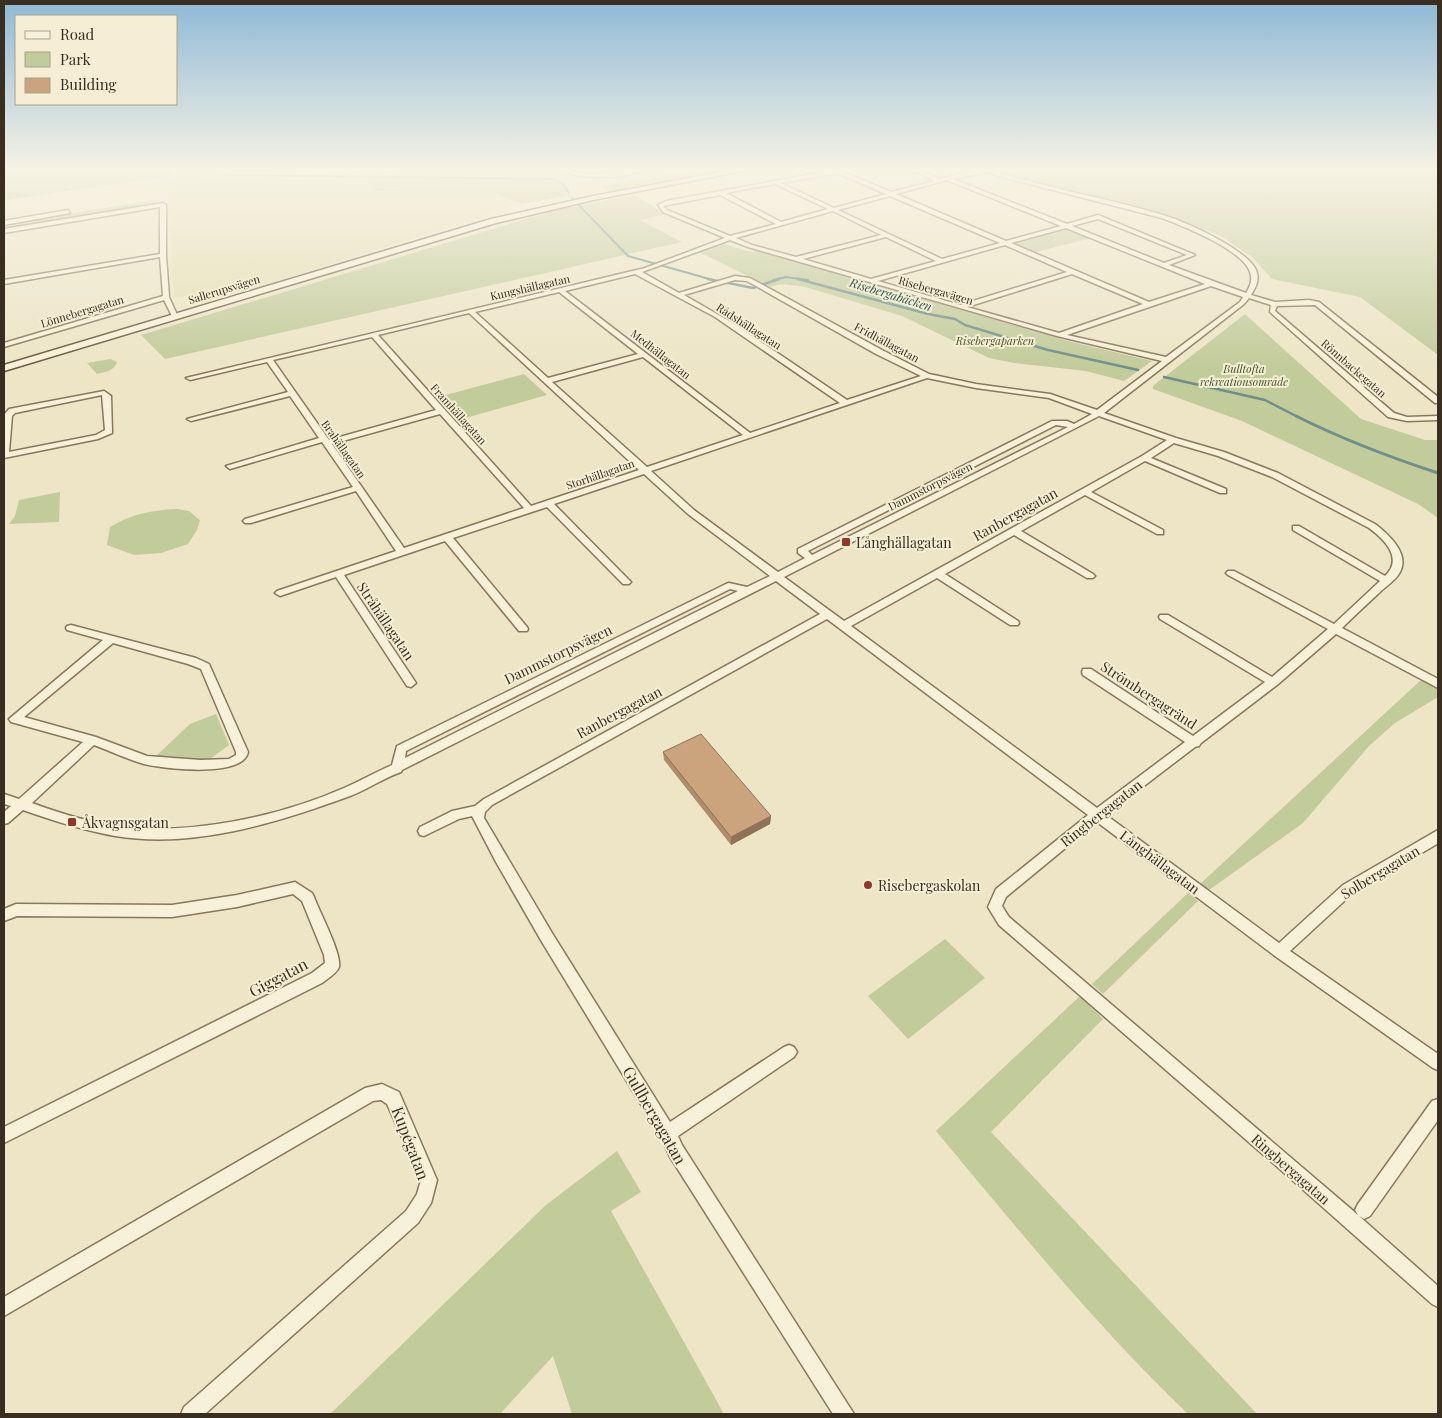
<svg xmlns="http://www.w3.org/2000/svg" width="1442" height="1418" viewBox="0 0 1442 1418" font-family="'Playfair Display',serif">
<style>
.farmland{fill:#e3dfb3}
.green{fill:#c2cb9a}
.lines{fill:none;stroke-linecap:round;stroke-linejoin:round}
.stream-far2{stroke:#6e8f8a;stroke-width:2}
.stream-far1{stroke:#6e8f8a;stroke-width:2.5}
.stream{stroke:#6e8f8a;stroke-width:3}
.minor-casing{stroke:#88775c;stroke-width:3}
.secondary-casing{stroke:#6a583f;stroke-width:3}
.minor{fill:#f8f1d9;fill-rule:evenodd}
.secondary{fill:#f8f1d9;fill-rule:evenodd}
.wall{fill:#af8d6c}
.shaded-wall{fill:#8e7358}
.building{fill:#cba47d;stroke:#8e7358}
.poi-dot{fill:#96352d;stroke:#f5eed5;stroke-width:2}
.labels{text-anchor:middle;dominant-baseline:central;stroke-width:4;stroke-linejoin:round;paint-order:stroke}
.far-street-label{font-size:11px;fill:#392e1f;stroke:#f5eed5}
.far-park-label{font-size:11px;font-style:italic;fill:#455527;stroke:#f5eed5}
.far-water-label{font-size:12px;font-style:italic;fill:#2f5758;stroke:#f5eed5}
.street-label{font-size:14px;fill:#392e1f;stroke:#f5eed5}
.poi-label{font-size:14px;fill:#392e1f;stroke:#f5eed5;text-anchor:start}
.near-street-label{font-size:16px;fill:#392e1f;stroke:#f5eed5}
</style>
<rect width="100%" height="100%" fill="#ede5c6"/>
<path class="farmland" d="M180,175L203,177L365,179L367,180L374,190L492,192L518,204L441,230L244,291L228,294L174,297L167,188L173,176Z"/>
<path class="green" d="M4,170H172L173,176L4,200Z
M359,170H413L417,174L343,173Z
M697,170H730L611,193L602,186Z
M1000,170H1438V355L1360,297L1272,279L1252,257L1221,236L1168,215L1010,174Z
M371,174L432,178L554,179L563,184L570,195L522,204L492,192L378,191L374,190L367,180Z
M634,195L666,214L640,220L682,242L165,359L141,335L556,210Z
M156,200L155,205L4,229V224Z
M1067,228L1091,238L1032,253L1010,244Z
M724,244L751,252L756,250L1072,342L1152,361L1124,381L1086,371L1014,363L989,358L902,316L805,287L782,284L770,287L699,252Z
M1245,314L1361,419L1425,440H1438V518L1418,504L1242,421L1153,389V386Z
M110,359L117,362C114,371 105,372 97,374L87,363Z
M524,374L547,395L451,422L431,399Z
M60,492L59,522L9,524L15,516L19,500Z
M177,509L189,511L200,520L197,530L188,544L161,553L134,555L107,545L110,527C132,514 152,510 177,509Z
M1421,680L1438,689V697L1395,723L1369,746L1303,823L1209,890L1200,884Z
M216,714L229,745L210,759L191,760L156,756L190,724Z
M1188,893L1198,901L1103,994L1092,984Z
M945,939L985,978L908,1039L868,996Z
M1080,996L1103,1019L991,1132L1257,1414H1188C1097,1327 1017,1228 936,1131Z
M617,1151L641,1192L611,1211L724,1414H572L553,1356L500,1414H330L546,1205Z"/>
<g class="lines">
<path class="stream-far2" d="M219,170L226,175L554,179L563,184L569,193
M572,198L628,256L713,280
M773,280L786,277L808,280"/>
<path class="stream-far1" d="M708,279L753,288L779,279
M798,279L928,314L955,319L965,325L1048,350L1138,370
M1164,377L1265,400L1298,417"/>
<path class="stream" d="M1296,416C1342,439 1389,457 1438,473"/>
<defs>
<path id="minor" d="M560,170L592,174L645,170C625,179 580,180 560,170Z
M834,170H845L843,172L891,192L935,181L912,170H919L940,179L968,172L992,170C1049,189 1109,198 1166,216C1188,223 1246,249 1256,270C1260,279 1256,287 1251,295L1275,302L1309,300L1319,302L1438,397V403H1435L1315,305L1277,306L1275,311L1394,413L1407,417L1438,416V420L1407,421L1388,417L1270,312L1271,305L1249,298L1244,304L1104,413L1176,438L1224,452L1278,473L1375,524C1388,534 1410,553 1400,572C1396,580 1386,586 1379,593C1366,605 1354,616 1342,628L1438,679V688L1336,634L1277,685L1201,743L1199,746L1195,747L1106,815L1279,943L1343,885L1438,830V842L1437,844L1353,893L1290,951L1438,1054V1070L1433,1068L1275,956L1097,822L1006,897L1002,906L1009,917L1358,1215L1355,1210L1358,1204L1432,1101L1438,1099V1120L1370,1216L1364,1219L1359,1216L1438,1286V1307L1432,1304L1274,1164L999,925L988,907L996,889L1088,815L827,619L492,805L485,812L484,818L552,933L670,1122L784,1047L789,1045L794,1047L797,1052L794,1057L678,1136L682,1145L854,1414H833L670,1157L662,1139L542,942L496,862L472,816L459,819L424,836L420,835L418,831L420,827L452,811L475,806L484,799L820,614L776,581L402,770L401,772C383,778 367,790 350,796C276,823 194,849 115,836C83,830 54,821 23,810L8,823L4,824V812L11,806L4,804V794L19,799L83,742L11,722L9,719L103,640L67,630L66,628L67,626L71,625L196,658L209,664L248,752C243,778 165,769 144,764C127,759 110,751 94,745L32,803C59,813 87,822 116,826C188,836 278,817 344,788C360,781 376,772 392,765L397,746L726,584L729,583L747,587L770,576L688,514L644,474L554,504L629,580L631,582L629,584H623L547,507L453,538L527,627L528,629L527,631H519L445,541L344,575L416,683L411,687L407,686L336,577L280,596L275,593L277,591L396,551L356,491L251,523H245L243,521L245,519L353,487L322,442L230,469L226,466L319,438L290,396L191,421L187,419L288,392L267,362L190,380L186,378L645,268L725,238L663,212L658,205L666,201ZM987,172L1009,179L1162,218C1183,226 1243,250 1250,272C1253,280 1250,287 1246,293L1169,265L1195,255L1098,215L1067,224L953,179ZM837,173L886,194L834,208L781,183ZM947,180L1061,226L1006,241L896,194ZM775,184L828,209L781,222L726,193ZM720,195L776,224L730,236L667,210L663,206ZM890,196L1000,243L942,259L838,210ZM833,211L881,235L796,257L752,245L736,238ZM1098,219L1187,255L1164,263L1072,226ZM1066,228L1205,284L1149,302L1011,243ZM886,237L936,261L871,279L803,259ZM730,240L748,247L1057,336L1162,361L1097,410L1050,394L976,384L929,374L882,350L750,278L735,276L679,293L642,272ZM1005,245L1067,272L960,305L878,281ZM635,274L715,317L840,403L750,433L565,291ZM1072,274L1143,304L1059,333L967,307ZM735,280L747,281L876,354L921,376L847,400L736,325L684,295ZM1211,286L1243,297L1240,302L1166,357L1067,335ZM559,292L638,354L548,378L475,312ZM469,313L639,470L531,506L378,335ZM372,337L436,410L329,440L273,360ZM643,357L743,435L647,467L552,382ZM927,378L976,388L1049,398L1092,414L1074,424L1067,421H1052L798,549V553L805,558L778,572L694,510L651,471ZM440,414L524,508L404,548L332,444ZM1099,416L1167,440L1142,456L844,621L784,577ZM1056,425L1068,427L812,555L808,551ZM1174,443L1218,456L1272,477L1369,528C1384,539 1404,558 1385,576L1299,526H1293V530L1380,581L1334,624L1234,571H1228L1226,573L1228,575L1328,629L1272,677L1168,615H1160L1159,617L1160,619L1265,682L1193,736L1091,669H1083L1082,672L1083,675L1185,742L1097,808L851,626L937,578L1010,625H1018L1019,623L1018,621L945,574L1014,535L1087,578H1093L1095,576L1093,574L1021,531L1085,495L1157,534H1163V530L1091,492L1145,461L1220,493H1226V489L1151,458ZM730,589L738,591L405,758L406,751ZM113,643L188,664L201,669L236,752V755L229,759L200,760L147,756L96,737L24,717Z
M163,203L166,205V255L169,297L178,317L177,318H173L164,300L4,347V343L163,296L160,257L4,284V280L160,254V207L4,233V229Z
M68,210L70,213L4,225V221Z
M104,391L111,396L112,433L98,439L4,458V415L9,409ZM102,395L105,430L96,435L9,452L12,416L15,413Z
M295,882L312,893L314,897C319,911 342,954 339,967C337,973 327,979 322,983L4,1143V1127L312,973L325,963L324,955L302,901L293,894L237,907L172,917L17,916L4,921V909L16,904L172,905L237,895Z
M382,1084L399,1092L437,1180L431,1203L418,1223L205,1414H181L184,1407L406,1211L417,1194L421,1180L387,1104L381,1100L373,1101L4,1316V1297L365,1088Z"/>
<path id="secondary" d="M732,170H748L593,200L496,223L4,371V365L491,219L593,196Z"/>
</defs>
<use href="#minor" class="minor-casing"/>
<use href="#secondary" class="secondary-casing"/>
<use href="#minor" class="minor"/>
<use href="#secondary" class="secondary"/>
</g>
<path class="wall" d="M663,752L771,816L770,824L731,845L664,760Z"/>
<path class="shaded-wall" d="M771,816L770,824L731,845V837Z"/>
<path class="building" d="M701,734L771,816L731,837L663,752Z"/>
<linearGradient id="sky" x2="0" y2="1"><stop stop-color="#8eb9d6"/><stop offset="0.46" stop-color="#f7f3e5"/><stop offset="1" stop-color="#f7f3e5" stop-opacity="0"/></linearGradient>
<rect width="1442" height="369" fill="url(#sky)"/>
<g class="poi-dot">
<rect x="841" y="537" width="10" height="10" rx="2.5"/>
<rect x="67" y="817" width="10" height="10" rx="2.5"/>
<circle cx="868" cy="885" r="5"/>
</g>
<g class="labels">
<g class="far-street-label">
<text transform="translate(530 287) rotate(-13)">Kungshällagatan</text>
<text transform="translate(224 289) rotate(-17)">Sallerupsvägen</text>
<text transform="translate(936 290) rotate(16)">Risebergavägen</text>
<text transform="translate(82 311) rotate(-17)">Lönnebergagatan</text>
<text transform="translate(749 326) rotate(33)">Rådshällagatan</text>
<text transform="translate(887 342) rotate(28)">Fridhällagatan</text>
<text transform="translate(661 354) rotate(38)">Medhällagatan</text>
<text transform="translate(1354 368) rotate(41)">Rönnbackegatan</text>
<text transform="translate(459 414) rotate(48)">Framhällagatan</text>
<text transform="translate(344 449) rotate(55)">Brahällagatan</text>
<text transform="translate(600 474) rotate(-19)">Storhällagatan</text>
<text transform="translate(930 486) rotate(-27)">Dammstorpsvägen</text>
</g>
<g class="far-park-label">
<text x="995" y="340">Risebergaparken</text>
<text x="1244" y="368">Bulltofta<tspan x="1244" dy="13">rekreationsområde</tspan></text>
</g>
<g class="far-water-label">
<text transform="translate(891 294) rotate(17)">Risebergabäcken</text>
</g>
<g class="street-label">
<text transform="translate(1015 514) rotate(-29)">Ranbergagatan</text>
<text transform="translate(386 621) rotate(56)">Stråhällagatan</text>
<text transform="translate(558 654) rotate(-26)">Dammstorpsvägen</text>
<text transform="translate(1149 695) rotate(33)">Strömbergagränd</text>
<text transform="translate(619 712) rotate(-28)">Ranbergagatan</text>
<text transform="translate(1101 813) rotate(-38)">Ringbergagatan</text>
<text transform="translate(1160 862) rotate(37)">Långhällagatan</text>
<text transform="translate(1380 872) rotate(-31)">Solbergagatan</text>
<text transform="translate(1291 1169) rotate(41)">Ringbergagatan</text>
</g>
<g class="poi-label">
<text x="856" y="542">Långhällagatan</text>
<text x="82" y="822">Åkvagnsgatan</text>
<text x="878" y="885">Risebergaskolan</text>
</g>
<g class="near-street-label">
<text transform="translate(278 977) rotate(-28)">Giggatan</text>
<text transform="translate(655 1115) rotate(60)">Gullbergagatan</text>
<text transform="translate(411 1143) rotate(69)">Kupégatan</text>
</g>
</g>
<rect width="1442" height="1418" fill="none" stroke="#392e1f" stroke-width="10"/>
<rect x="15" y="15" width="162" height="90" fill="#f5eed5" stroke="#aaa18c"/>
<rect x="25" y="31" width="25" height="8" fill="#f8f1d9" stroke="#aaa18c"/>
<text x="60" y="40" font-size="15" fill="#392e1f">Road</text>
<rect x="25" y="52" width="25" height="15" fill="#c2cb9a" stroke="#aaa18c"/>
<text x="60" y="65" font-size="15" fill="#392e1f">Park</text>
<rect x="25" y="78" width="25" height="15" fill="#cba47d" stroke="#aaa18c"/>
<text x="60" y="90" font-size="15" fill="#392e1f">Building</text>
</svg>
